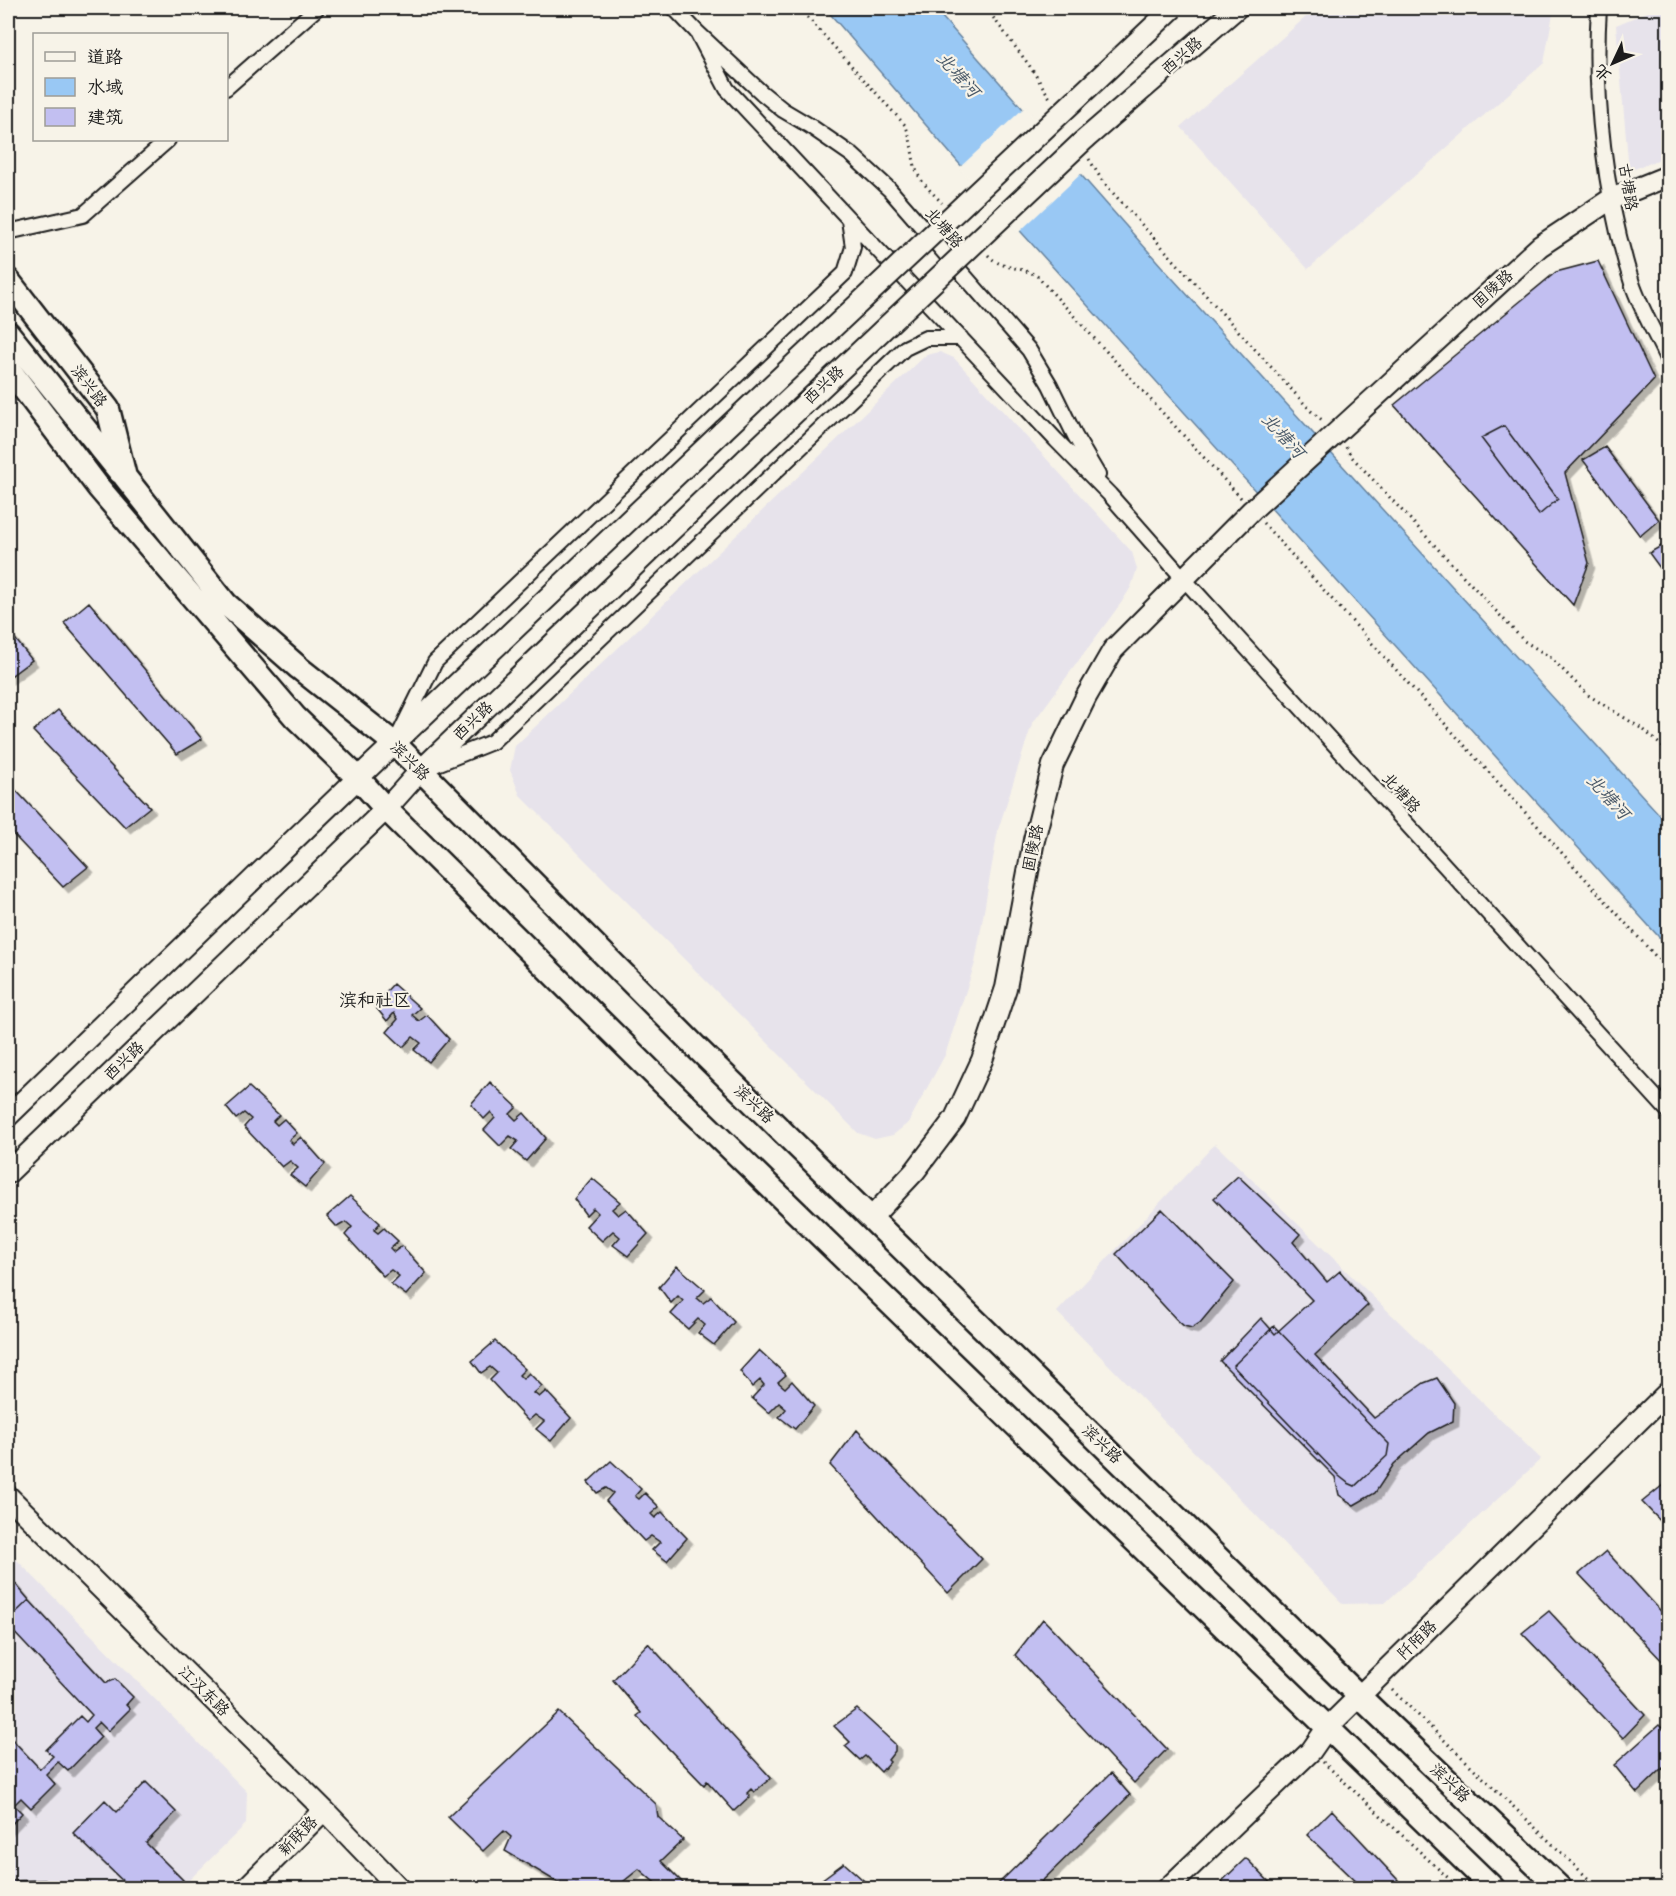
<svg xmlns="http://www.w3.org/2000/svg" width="1676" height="1896" viewBox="0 0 1676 1896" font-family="Pangolin,'LXGW WenKai TC',sans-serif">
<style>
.built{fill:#e7e3eb}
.water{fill:#99c8f4;stroke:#67839e;stroke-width:1.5}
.pier{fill:#f7f3e8}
.building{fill:#c2bff1;stroke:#1c1c1c;stroke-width:1.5;filter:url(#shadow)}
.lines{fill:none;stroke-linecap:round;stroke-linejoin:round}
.street-casing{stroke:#1c1c1c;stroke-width:18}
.secondary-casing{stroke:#1c1c1c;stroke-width:24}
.primary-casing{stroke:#1c1c1c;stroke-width:27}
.path{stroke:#1c1c1c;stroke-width:3;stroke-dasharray:1.5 4.5;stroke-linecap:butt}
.street{stroke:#f7f3e8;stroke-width:14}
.secondary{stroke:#f7f3e8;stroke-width:20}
.primary{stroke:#f7f3e8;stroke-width:22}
.secondary-bridge-casing{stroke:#1c1c1c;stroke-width:24;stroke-linecap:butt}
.secondary-bridge{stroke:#f7f3e8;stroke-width:20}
.labels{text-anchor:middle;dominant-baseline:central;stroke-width:4.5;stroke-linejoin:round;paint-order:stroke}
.street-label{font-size:16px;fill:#1c1c1c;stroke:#f7f3e8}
.water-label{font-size:18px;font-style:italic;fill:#485868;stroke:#f7f3e8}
.neighbourhood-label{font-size:18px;fill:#1c1c1c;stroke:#f7f3e8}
</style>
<defs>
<filter id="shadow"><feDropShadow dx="5.5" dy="5.5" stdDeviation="0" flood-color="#0004"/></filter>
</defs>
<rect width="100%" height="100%" fill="#f7f3e8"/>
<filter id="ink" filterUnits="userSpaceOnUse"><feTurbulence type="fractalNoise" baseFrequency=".0167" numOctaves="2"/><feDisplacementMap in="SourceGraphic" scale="12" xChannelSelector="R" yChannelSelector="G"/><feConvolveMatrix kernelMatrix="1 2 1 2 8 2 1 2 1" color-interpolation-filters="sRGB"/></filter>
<g filter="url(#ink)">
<path class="built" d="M1316,8H1554L1544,63L1308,269L1181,127Z
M1657,8H1668V156L1629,171L1616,25Z
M940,352L954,358L1132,552L1137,569L1131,587L1121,603L1032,724L998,830L975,963L945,1055L908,1123L893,1135L875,1139L858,1133L520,795L510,770L515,746L926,355Z
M1215,1144L1541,1459L1385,1603L1343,1604L1057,1312Z
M8,1551L247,1792L246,1824L181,1888H8Z"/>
<path class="water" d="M825,8H934L1163,268L1668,824V947L956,160Z"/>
<path class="pier" d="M1025,107L1083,172L1018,233L959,168Z"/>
<path class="building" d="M1598,261L1654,380L1565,473L1589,563L1573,605L1394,405L1556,272Z
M1504,426L1558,499L1539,515L1481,438Z
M1605,447L1659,520L1640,536L1583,460Z
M1668,542V579L1649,553Z
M89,602L202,739L177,754L64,623Z
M8,630L32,660L8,678Z
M58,710L150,807L125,827L33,731Z
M8,782L88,867L63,887L8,829Z
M393,984L420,1008L412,1015L419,1021L427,1015L449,1039L429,1062L414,1050L421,1043L413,1037L403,1047L387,1032L398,1019L394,1013L387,1021L374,1005Z
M490,1082L517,1107L510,1114L516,1120L524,1113L546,1138L526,1161L511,1149L518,1141L510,1136L500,1146L484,1130L495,1118L491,1112L484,1119L471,1104Z
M249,1087L279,1115L273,1121L277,1125L284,1119L297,1133L289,1140L293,1144L301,1137L325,1164L305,1187L290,1175L298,1168L290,1161L282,1167L244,1127L251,1119L244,1113L236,1119L226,1107Z
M1238,1176L1300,1234L1293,1242L1327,1282L1340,1271L1368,1305L1315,1355L1374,1418L1424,1383L1437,1378L1454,1403L1453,1421L1429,1433L1394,1464L1375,1493L1354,1505L1339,1495L1335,1477L1220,1361L1261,1318L1275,1334L1312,1300L1214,1198Z
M592,1178L620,1202L612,1209L618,1215L626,1209L648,1234L628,1256L613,1245L620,1237L613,1231L602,1241L586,1226L598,1213L593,1208L586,1215L574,1199Z
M350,1196L380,1223L374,1230L378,1233L384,1228L398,1241L390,1248L394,1252L402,1246L426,1273L406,1295L391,1284L399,1276L391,1270L383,1276L345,1235L352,1227L346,1222L337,1227L327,1216Z
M1162,1209L1234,1282L1200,1323L1192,1328L1184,1326L1176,1319L1116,1254Z
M677,1266L705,1290L697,1298L703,1303L711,1297L734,1322L714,1345L698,1333L705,1325L698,1319L688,1329L671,1314L683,1301L678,1296L671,1303L659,1287Z
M1274,1326L1389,1444L1387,1456L1355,1486L1348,1483L1339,1476L1233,1366Z
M495,1341L525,1369L519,1375L523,1379L529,1373L542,1386L534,1393L539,1397L546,1391L571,1418L551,1441L536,1429L544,1421L535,1415L528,1421L490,1380L497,1373L490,1367L481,1373L472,1361Z
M759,1350L786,1375L778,1382L785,1388L792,1381L814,1406L795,1429L779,1417L786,1409L779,1403L769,1413L752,1398L764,1385L760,1380L752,1387L740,1371Z
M857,1430L982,1559L948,1593L830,1465Z
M611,1461L641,1489L635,1496L639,1499L645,1493L659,1507L651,1514L655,1518L662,1512L687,1538L667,1561L652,1550L660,1542L651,1536L644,1541L606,1501L613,1493L606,1488L597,1493L588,1482Z
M1668,1481V1529L1642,1502Z
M1606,1551L1668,1619V1667L1579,1574Z
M8,1575L29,1600L8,1620Z
M29,1600L106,1683L115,1679L133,1697L126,1705L130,1709L108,1731L99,1722L93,1728L101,1737L68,1771L58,1762L46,1774L55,1784L31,1808L21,1798L14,1805L22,1813L8,1828V1799L14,1791L8,1784V1735L40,1769L53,1756L46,1750L80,1716L86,1722L92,1715L8,1626V1620Z
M1549,1611L1645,1715L1623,1738L1522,1633Z
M1043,1619L1167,1749L1134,1783L1015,1655Z
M648,1643L771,1778L754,1792L751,1789L747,1793L750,1796L734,1811L707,1781L704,1785L637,1716L641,1713L613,1680Z
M857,1709L895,1744V1751L888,1760L890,1762L881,1772L865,1756L860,1760L845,1746L850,1742L834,1726Z
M559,1712L656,1804L658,1817L683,1840L661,1861L688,1888H661L639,1869L619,1885L589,1887L557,1882L505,1851L511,1837L504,1831L483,1851L448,1817Z
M1659,1725L1668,1734V1775L1663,1768L1637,1793L1614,1765Z
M1111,1773L1130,1795L1035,1888H994Z
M146,1782L176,1812L146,1843L183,1880L175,1888H130L73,1833L105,1800L117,1812Z
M1332,1810L1398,1880L1390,1888H1362L1307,1835Z
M1246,1858L1275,1888H1227L1221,1882Z
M844,1863L872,1888H829L821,1880Z
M45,1880L54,1888H8V1881Z"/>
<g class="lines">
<defs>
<path id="street" d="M674,8L697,32L762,93L783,110L810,126L852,155L889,189L1029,350L1050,385L1075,436L1098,475
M1599,8C1593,95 1605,199 1632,283C1641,310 1657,336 1668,361
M697,32L727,89L1056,440L1110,495L1183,578L1668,1111
M226,88L317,8
M8,232L83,215L168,140
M400,733L435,662L845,273L853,247L849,220
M427,768L492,742L905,348L926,338H961"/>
<path id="secondary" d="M1209,32L1237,8
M8,1116L358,778L723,431
M8,1173L386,809L420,771L747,458
M871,1218L915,1171L955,1118L982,1060L1006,988L1034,840L1053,765L1086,697L1113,650L1252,510L1540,246L1611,199L1668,176
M8,1496L324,1810L399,1888
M246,1888L324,1810
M1168,1888L1311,1751L1327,1728L1668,1392"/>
<path id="primary" d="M8,280L108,409L125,477L226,604L299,668L395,744L697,1048L1360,1697L1560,1888
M8,333L120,472
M8,368L99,488L295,717L358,778L386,809L661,1081L1493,1888"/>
</defs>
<use href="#street" class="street-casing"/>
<use href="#secondary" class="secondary-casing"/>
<use href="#primary" class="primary-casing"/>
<path class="path" d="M799,8L905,125C913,140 911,157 917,172C922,184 934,194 942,203
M986,8L1029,65L1050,98
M1089,159L1103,182L1311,411L1322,420
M988,255C1003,271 1019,265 1037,276L1241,498
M1346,447L1351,456L1524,641L1550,657L1588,695L1644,730L1664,748L1668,757
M1263,523L1668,970
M1392,1690L1598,1888
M1323,1762L1459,1888"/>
<use href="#street" class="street"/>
<use href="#secondary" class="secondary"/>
<use href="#primary" class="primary"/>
<defs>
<path id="secondary-bridge" d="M723,431L1173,8
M747,458L1083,141L1209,32"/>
</defs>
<use href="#secondary-bridge" class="secondary-bridge-casing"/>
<use href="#secondary-bridge" class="secondary-bridge"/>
</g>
</g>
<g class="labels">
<g class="street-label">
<text transform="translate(1182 56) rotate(-41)">西兴路</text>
<text transform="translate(1628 187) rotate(81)">古塘路</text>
<text transform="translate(944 228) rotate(49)">北塘路</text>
<text transform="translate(1493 289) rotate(-42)">固陵路</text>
<text transform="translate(824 385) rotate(-43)">西兴路</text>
<text transform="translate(89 386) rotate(53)">滨兴路</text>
<text transform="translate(473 721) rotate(-44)">西兴路</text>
<text transform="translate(410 761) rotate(45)">滨兴路</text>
<text transform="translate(1401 793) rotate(48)">北塘路</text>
<text transform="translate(1033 848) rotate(-78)">固陵路</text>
<text transform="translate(124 1061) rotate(-44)">西兴路</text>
<text transform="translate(754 1104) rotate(44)">滨兴路</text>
<text transform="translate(1102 1444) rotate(44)">滨兴路</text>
<text transform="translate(1417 1640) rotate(-45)">阡陌路</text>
<text transform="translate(204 1691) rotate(45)">江汉东路</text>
<text transform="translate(1450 1783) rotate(44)">滨兴路</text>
<text transform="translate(298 1836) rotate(-46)">新联路</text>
</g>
<g class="water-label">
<text transform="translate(958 75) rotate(48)">北塘河</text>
<text transform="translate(1283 436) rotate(48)">北塘河</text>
<text transform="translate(1608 797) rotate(48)">北塘河</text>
</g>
<g class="neighbourhood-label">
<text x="375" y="1000">滨和社区</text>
</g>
</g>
<rect width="1676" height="1896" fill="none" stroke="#f7f3e8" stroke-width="30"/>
<rect x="15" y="15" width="1646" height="1866" fill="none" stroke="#1c1c1c" stroke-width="2" filter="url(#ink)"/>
<rect x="33" y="33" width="195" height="108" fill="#f7f3e8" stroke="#9f9d96" stroke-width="1.5"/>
<rect x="45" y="52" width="30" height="9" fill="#f7f3e8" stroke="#9f9d96" stroke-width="1.5"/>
<text x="87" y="63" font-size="18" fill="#1c1c1c">道路</text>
<rect x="45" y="78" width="30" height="18" fill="#99c8f4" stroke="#9f9d96" stroke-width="1.5"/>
<text x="87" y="93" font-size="18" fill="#1c1c1c">水域</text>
<rect x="45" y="108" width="30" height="18" fill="#c2bff1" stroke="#9f9d96" stroke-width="1.5"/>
<text x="87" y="123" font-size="18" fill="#1c1c1c">建筑</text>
<g transform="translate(1613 63) rotate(226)" stroke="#f7f3e8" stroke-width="4.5" paint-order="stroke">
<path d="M0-4.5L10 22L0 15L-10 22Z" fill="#1c1c1c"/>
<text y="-9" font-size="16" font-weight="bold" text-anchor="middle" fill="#1c1c1c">北</text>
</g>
</svg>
